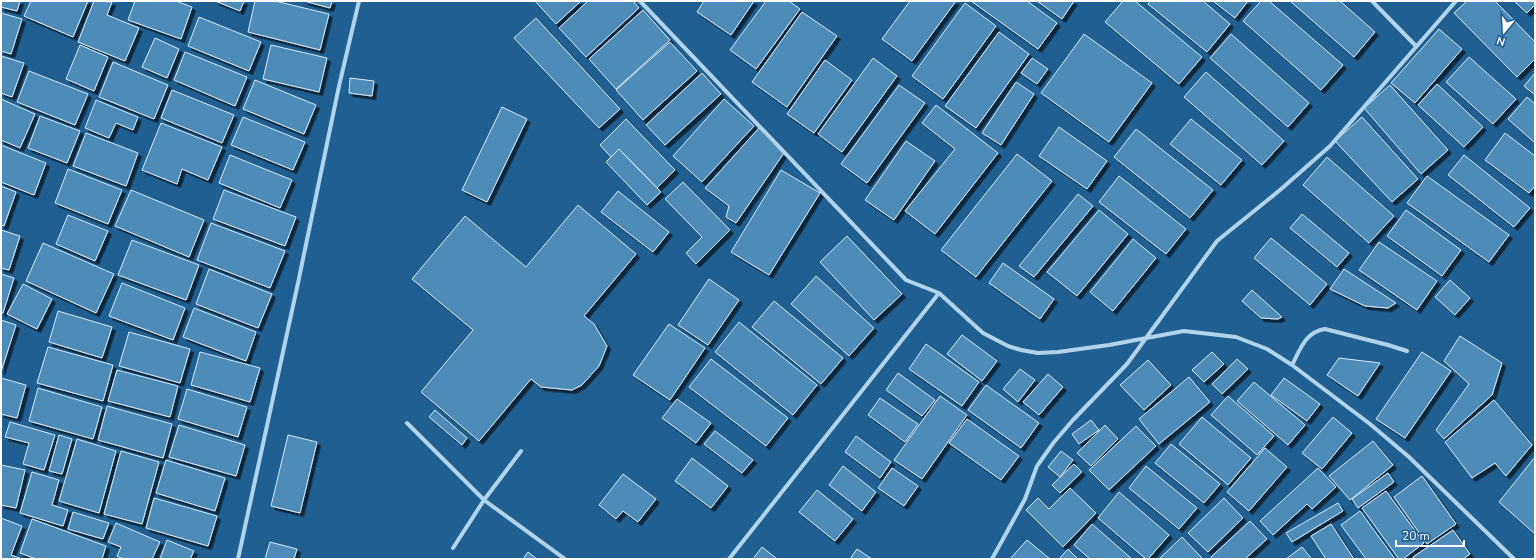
<svg xmlns="http://www.w3.org/2000/svg" width="1536" height="560" viewBox="0 0 1536 560" font-family="'Nunito Sans',sans-serif">
<style>
.building{fill:#4d8bb9;stroke:#d7ebf9;filter:url(#shadow)}
.lines{fill:none;stroke-linecap:round;stroke-linejoin:round}
.minor{stroke:#b1d4ed;stroke-width:4}
</style>
<defs>
<filter id="shadow"><feDropShadow dx="3.5" dy="3.5" stdDeviation="0" flood-color="#0009"/></filter>
</defs>
<rect width="100%" height="100%" fill="#205f91"/>
<path class="building" d="M1,1H20L17,11L1,7Z
M31,1H88L73,37L24,16Z
M94,1L112,2L107,15L139,28L125,61L78,42Z
M135,1H176L192,7L181,39L128,20Z
M215,1H244L240,11Z
M255,1H275L329,14L320,50L248,32Z
M304,1H332L330,8Z
M535,1H581L556,24Z
M588,1H633L639,8L586,57L559,28Z
M704,1H754L731,35L697,12Z
M766,1H789L800,9L756,69L730,50Z
M910,1H956L912,61L882,39Z
M971,1H1027L1057,23L1038,49Z
M1037,1H1074L1062,19Z
M1123,1H1135L1202,57L1179,84L1105,22Z
M1150,1H1203L1230,24L1207,52L1148,4Z
M1213,1H1248L1235,18Z
M1261,1H1269L1343,65L1321,90L1243,21Z
M1290,1H1340L1375,32L1354,57Z
M1467,1H1495L1535,42V59L1517,77L1454,13Z
M1514,1H1535V5L1527,13Z
M965,3L996,26L943,99L912,76Z
M643,10L670,40L616,89L589,59Z
M802,12L837,36L787,107L752,82Z
M1,13L22,19L11,54L1,51Z
M199,17L261,42L249,71L188,46Z
M536,18L620,109L599,128L514,38Z
M1439,29L1462,49L1415,103L1391,83Z
M999,32L1029,54L976,128L945,106Z
M1084,34L1152,83L1109,142L1041,93Z
M1231,34L1309,103L1288,127L1210,58Z
M155,38L179,49L167,78L142,67Z
M670,42L697,71L643,120L616,90Z
M80,45L108,57L94,91L66,79Z
M271,45L327,58L319,92L263,79Z
M185,52L247,77L235,106L174,80Z
M1,56L24,63L12,97L1,93Z
M1469,57L1516,99L1493,124L1446,82Z
M873,58L897,76L842,152L818,134Z
M1032,58L1048,69L1037,84L1021,73Z
M825,60L852,80L814,133L787,114Z
M113,62L168,85L154,119L99,97Z
M29,71L88,94L75,125L17,102Z
M1206,72L1284,141L1262,165L1184,97Z
M702,73L721,94L665,145L646,125Z
M1535,73V95L1524,86Z
M350,78L374,81L372,96L349,93Z
M255,80L316,105L304,134L243,109Z
M1016,82L1034,94L1001,145L982,133Z
M1437,84L1483,127L1464,147L1418,105Z
M899,85L925,103L867,183L841,164Z
M1390,85L1448,150L1421,174L1364,108Z
M172,90L234,115L222,143L161,118Z
M1527,97L1535,104V143L1508,119Z
M1,99L35,114L20,148L1,140Z
M724,99L754,126L702,182L673,156Z
M96,100L138,117L133,130L116,123L109,138L85,128Z
M936,105L998,153L935,234L905,211L955,149L922,123Z
M502,107L527,119L487,202L462,190Z
M40,116L80,131L67,163L28,148Z
M243,117L305,142L293,170L231,145Z
M1362,117L1418,179L1392,202L1335,141Z
M626,119L675,170L657,188L619,149L611,157L600,145Z
M1191,119L1242,160L1221,185L1170,144Z
M161,123L222,147L208,180L182,169L177,184L142,170Z
M1059,127L1107,161L1087,189L1039,156Z
M759,128L784,153L736,223L726,217L729,206L705,188Z
M1136,129L1213,190L1190,218L1114,157Z
M86,133L138,153L126,186L73,166Z
M1505,133L1535,156V186L1529,193L1485,160Z
M906,141L935,161L894,220L865,200Z
M1,145L46,163L34,195L1,182Z
M619,149L661,192L647,205L606,162Z
M1017,154L1052,181L976,277L941,250Z
M230,155L292,180L280,208L219,183Z
M1464,155L1530,208L1514,227L1448,175Z
M1327,157L1394,216L1369,243L1303,185Z
M68,169L122,190L108,224L55,203Z
M781,170L820,193L769,275L731,252Z
M1119,176L1186,229L1166,254L1099,202Z
M1427,176L1509,235L1489,262L1407,203Z
M683,182L730,230L696,264L686,253L702,237L665,199Z
M1,186L16,192L4,226L1,225Z
M131,190L204,220L189,257L115,226Z
M224,190L296,217L285,246L213,219Z
M618,191L669,232L653,252L601,212Z
M1078,194L1093,206L1034,277L1019,266Z
M578,205L636,254L584,316L594,324L607,346L599,366L582,385L572,390L541,387L531,379L479,441L421,392L473,330L412,279L465,216L526,267Z
M1099,210L1128,234L1077,296L1047,272Z
M1406,210L1461,250L1442,276L1387,236Z
M1302,214L1349,253L1337,267L1290,228Z
M68,215L108,231L95,261L56,244Z
M211,223L285,251L270,288L197,260Z
M1,230L20,236L9,270L1,268Z
M847,236L902,294L874,320L820,262Z
M1271,238L1327,284L1310,305L1254,258Z
M1133,239L1156,258L1113,311L1090,292Z
M132,240L199,265L186,300L118,275Z
M1379,242L1437,281L1417,310L1359,270Z
M43,243L114,274L96,313L26,281Z
M1003,263L1054,299L1040,319L989,283Z
M209,269L272,294L258,328L196,304Z
M1344,269L1396,303L1388,308L1365,306L1330,289Z
M1,274L14,278L3,313H1Z
M816,276L874,328L849,356L791,304Z
M709,279L739,300L708,345L678,325Z
M1450,280L1470,298L1455,315L1435,297Z
M122,283L185,308L173,340L109,316Z
M23,284L52,299L37,329L7,314Z
M1252,290L1282,317L1278,319L1261,318L1242,301Z
M774,301L843,358L821,384L752,327Z
M194,308L256,332L246,361L183,337Z
M58,311L112,327L102,358L49,342Z
M1,320L16,325L1,372Z
M739,322L817,385L793,415L715,352Z
M669,324L705,348L670,400L633,375Z
M129,332L190,349L180,383L119,366Z
M962,335L997,361L982,381L947,354Z
M1460,336L1502,363L1492,395L1444,439L1436,430L1469,384L1444,361Z
M926,344L979,382L962,406L909,369Z
M48,347L113,365L103,401L37,383Z
M200,352L260,368L250,402L191,385Z
M1212,352L1224,364L1204,382L1192,370Z
M1422,352L1451,371L1405,438L1376,419Z
M1339,358L1380,363L1358,396L1327,375Z
M711,359L788,418L766,446L689,387Z
M1237,359L1248,369L1222,394L1212,384Z
M1148,360L1171,385L1144,410L1120,385Z
M1020,369L1035,380L1018,402L1003,389Z
M117,370L178,386L170,417L108,401Z
M898,373L935,400L922,416L886,390Z
M1048,374L1063,387L1039,415L1023,402Z
M1189,377L1210,402L1159,444L1139,419Z
M1,378L26,385L17,418L1,414Z
M1284,378L1320,404L1307,421L1271,395Z
M1254,382L1305,425L1288,445L1237,401Z
M986,385L1039,423L1021,448L968,410Z
M38,388L102,407L93,439L29,421Z
M187,389L247,407L238,437L178,419Z
M940,396L967,415L922,479L894,460Z
M1228,396L1274,436L1257,455L1211,415Z
M880,398L918,424L905,442L868,415Z
M677,399L711,423L696,443L662,418Z
M1494,400L1532,445L1506,476L1495,463L1472,478L1445,442Z
M107,406L172,424L163,458L98,440Z
M435,410L467,438L462,445L429,417Z
M1202,417L1251,458L1228,485L1179,444Z
M1333,417L1352,433L1322,469L1302,453Z
M967,419L1019,456L1001,480L949,443Z
M1091,420L1099,430L1079,444L1072,434Z
M10,422L55,435L44,470L23,464L29,443L5,437Z
M179,425L245,445L236,476L169,457Z
M1105,425L1118,439L1091,466L1077,453Z
M1136,426L1156,446L1109,490L1089,470Z
M715,431L753,460L742,473L704,444Z
M59,435L72,439L62,474L49,471Z
M288,435L317,442L300,513L271,506Z
M856,436L891,462L880,478L845,452Z
M77,439L116,451L99,513L59,501Z
M1373,441L1393,465L1350,500L1329,476Z
M1171,444L1220,484L1204,503L1155,463Z
M1265,448L1287,467L1249,511L1227,492Z
M121,451L159,462L142,524L104,514Z
M1061,451L1073,460L1060,477L1048,467Z
M1535,457V534L1499,502Z
M692,458L728,486L711,508L675,481Z
M166,460L225,478L215,511L156,493Z
M1074,464L1082,472L1060,493L1052,485Z
M1,465L25,470L16,508L1,505Z
M843,466L876,492L862,511L829,485Z
M1146,466L1197,508L1179,529L1129,488Z
M892,468L918,486L904,506L878,488Z
M1318,468L1336,487L1312,509L1307,504L1273,535L1260,521Z
M32,472L59,480L52,505L68,510L63,526L20,513Z
M1388,473L1394,482L1358,508L1352,499Z
M623,474L656,499L638,522L623,511L616,519L599,505Z
M1422,476L1456,524L1427,544L1394,497Z
M1070,488L1096,513L1063,547L1026,510L1038,498L1049,509Z
M817,490L853,519L835,541L799,512Z
M1386,491L1424,543L1403,559H1399L1362,508Z
M1119,492L1169,535L1148,559H1146L1098,518Z
M154,498L217,516L208,546L146,528Z
M1224,498L1243,518L1208,552L1188,533Z
M1338,503L1343,511L1292,542L1286,533Z
M1360,511L1395,559H1366L1341,525Z
M73,512L109,523L103,539L68,529Z
M1,518L22,526L11,555L22,559H1Z
M32,519L106,546L102,559H36L20,553Z
M1250,521L1267,539L1245,559H1213L1211,557Z
M116,523L160,542L152,559H123L117,556L121,547L108,542Z
M1092,524L1132,559H1090L1074,545Z
M1331,524L1354,559H1326L1311,536Z
M1453,530L1470,554L1463,559H1414L1413,557Z
M1182,537L1203,559H1159Z
M167,540L194,551L190,559H160Z
M1027,540L1050,559H1010Z
M270,542L297,549L294,559H265Z
M762,547L777,559H753Z
M1302,547L1312,559H1286Z
M857,549L872,559H850Z
M1068,549L1078,559H1059Z
M528,552L537,559H523Z"/>
<g class="lines">
<path class="minor" d="M640,1L906,280L939,293L983,333L1008,346L1021,350L1038,353L1058,352L1109,345L1184,331L1236,337L1267,349L1292,365L1370,424L1409,457L1514,559
M1372,1L1416,46
M1292,365C1300,350 1305,332 1325,329L1388,345L1407,351
M407,423L484,500L565,559
M453,548L484,500L521,451
M238,559L298,283L339,86L359,1
M729,559L939,293
M992,559L1025,499L1037,466L1054,442L1073,420L1127,364L1217,241L1280,190L1330,146L1456,1"/>
</g>
<rect width="1536" height="560" fill="none" stroke="#ffffff" stroke-width="4"/>
<g transform="translate(1504 32) rotate(198)" stroke="#205f91" stroke-width="3" paint-order="stroke">
<path d="M0-3L7 15L0 10L-7 15Z" fill="#ffffff"/>
<text y="-6" font-size="11" font-weight="bold" text-anchor="middle" fill="#ffffff">N</text>
</g>
<path d="M1396 540v6h68v-6" fill="none" stroke="#ffffff" stroke-width="2"/>
<text x="1402" y="540" font-size="12" fill="#ffffff" stroke="#205f91" stroke-width="3" paint-order="stroke">20 m</text>
</svg>
